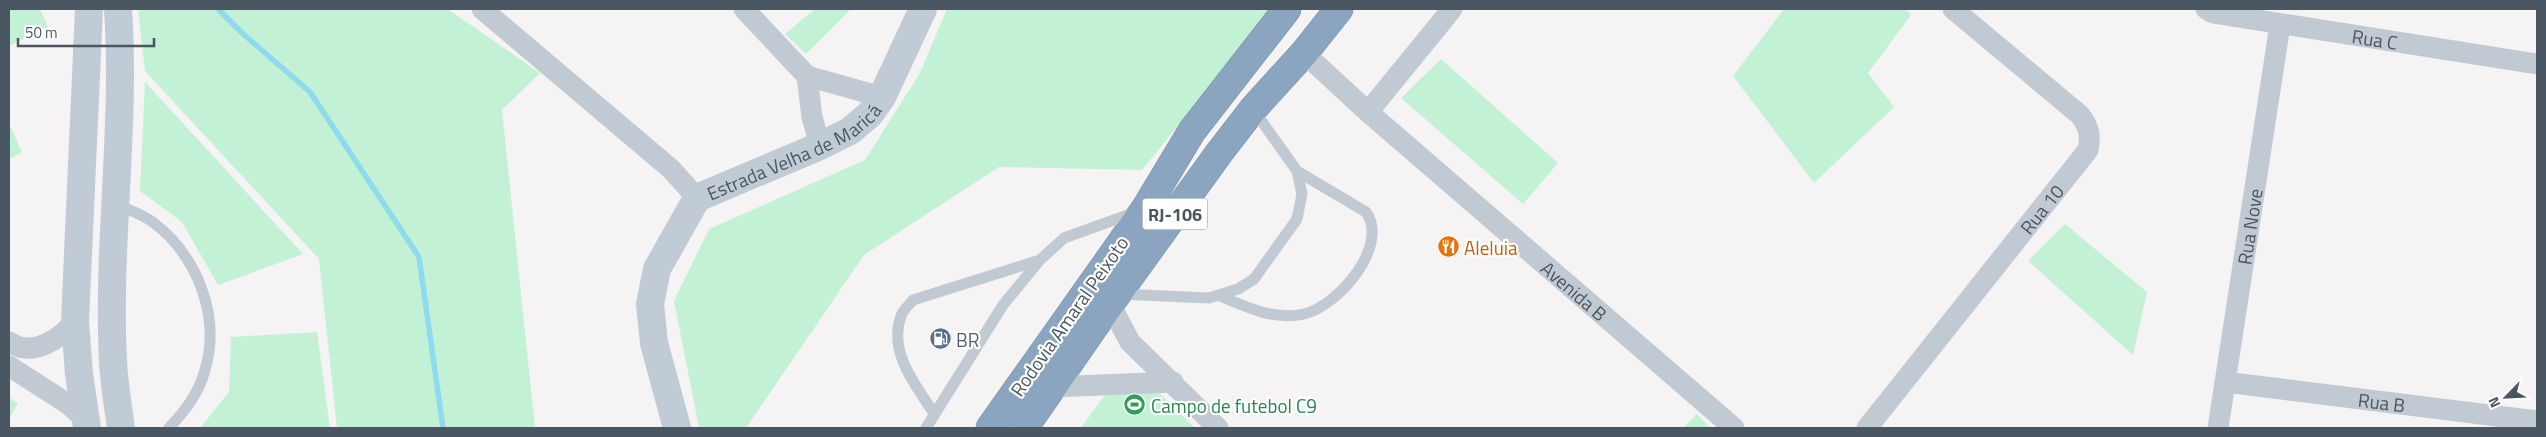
<svg xmlns="http://www.w3.org/2000/svg" width="2546" height="437" viewBox="0 0 2546 437" font-family="'Titillium Web',sans-serif">
<style>
.green{fill:#c3f1d5}
.lines{fill:none;stroke-linecap:round;stroke-linejoin:round}
.stream{stroke:#90daee;stroke-width:5.5}
.highway-casing{stroke:#7690ad;stroke-width:29}
.lane{stroke:#c1cad2;stroke-width:11}
.street{stroke:#c1cad2;stroke-width:21}
.secondary{stroke:#c1cbd6;stroke-width:28}
.highway{stroke:#8ba5c1;stroke-width:28}
.labels{text-anchor:middle;dominant-baseline:central;stroke-width:4.5;stroke-linejoin:round;paint-order:stroke}
.shield{fill:#fff;stroke:#808990;stroke-width:1}
.shield-label{font-size:18px;font-weight:bold;fill:#4a5661}
.street-label{font-size:19px;fill:#4a5661;stroke:#fff}
.food-label{font-size:19px;fill:#c56008;stroke:#fff;text-anchor:start}
.service-label{font-size:19px;fill:#4e5e75;stroke:#fff;text-anchor:start}
.leisure-label{font-size:19px;fill:#27864d;stroke:#fff;text-anchor:start}
</style>
<rect width="100%" height="100%" fill="#f5f3f3"/>
<path class="green" d="M9,9H40L48,27L9,46Z
M138,9H448L540,73L502,110L535,428H337L319,259L145,71Z
M815,9H851L806,54L785,34Z
M947,9H1272L1142,170L999,167L864,255L746,428H699L674,301L709,229L865,160L920,73Z
M1784,9H1905L1911,15L1868,73L1894,107L1814,183L1733,76Z
M1441,59L1558,163L1523,204L1401,98Z
M145,82L303,254L218,285L182,222L140,191Z
M9,124L22,152L9,159Z
M2065,224L2147,292L2133,355L2028,261Z
M317,332L330,428H200L229,392L231,337Z
M1157,391L1195,428H1081L1107,392Z
M9,397L18,404L9,418Z
M1697,414L1710,428H1683Z"/>
<g class="lines">
<path class="stream" d="M218,9L241,32L310,92L419,257L443,428"/>
<defs>
<path id="highway" d="M990,428L1145,209L1192,131L1287,9
M1024,428L1110,304L1219,153L1253,109L1304,53L1339,9"/>
</defs>
<use href="#highway" class="highway-casing"/>
<path class="lane" d="M116,204C128,210 143,214 154,223C197,256 221,316 205,370C199,393 185,411 169,428
M1119,294L1209,298L1238,289L1254,279L1297,219L1302,194L1297,171L1253,109
M1220,296C1246,307 1275,321 1304,314C1338,306 1390,246 1366,212L1297,171
M934,413C915,385 888,351 901,316C903,310 909,305 913,300L1040,260
M926,428L1003,305L1040,260L1064,238L1136,212"/>
<g class="street">
<path d="M482,9L671,169L697,198"/>
<path d="M744,9L807,76"/>
<path id="s1" d="M2206,9L2213,13L2537,64"/>
<path id="s2" d="M1304,53L1368,112L1734,428"/>
<path d="M1368,112L1452,9"/>
<path d="M820,146L812,117L807,76L882,97"/>
<path d="M1110,304L1130,342L1218,428"/>
<path d="M9,342C33,358 60,339 75,321"/>
<path d="M9,366L68,404L85,419"/>
<path id="s3" d="M2225,382L2537,421"/>
<path d="M1052,387L1173,382"/>
<path id="s4" d="M1867,428L2088,150C2091,135 2089,127 2080,115L1953,9"/>
<path id="s5" d="M2218,428L2280,25"/>
</g>
<g class="secondary">
<path d="M118,9C126,126 107,244 113,361C114,383 118,406 121,428"/>
<path d="M87,428L79,374L75,321L89,9"/>
<path id="s6" d="M677,428L654,343L650,304L657,269L697,198L820,146L850,131L870,114L882,97L923,9"/>
</g>
<use href="#highway" class="highway"/>
</g>
<defs>
<symbol id="restaurant-disc" viewBox="-11 -11 22 22"><circle r="9.5" fill="#e8710a" stroke="#fff"/><path d="M-5-6h1v4h1v-4h1v4h1v-4h1v5L-1.5 .5V6h-2V.5L-5-1ZM5-6V6H3V1.5H1.5Q1.5-4 5-6Z" fill="#fff"/></symbol>
<symbol id="fuel-disc" viewBox="-11 -11 22 22"><circle r="9.5" fill="#5c6f8a" stroke="#fff"/><path d="M-5.5-6h7V0h2V4h1.3V-2.5L3-4.5l.8-.8L6-3V5H2.5V1h-1V6h-7ZM-4.2-4.7v3.2H.2V-4.7Z" fill="#fff"/></symbol>
<symbol id="stadium-disc" viewBox="-11 -11 22 22"><circle r="9.5" fill="#2e9e5b" stroke="#fff"/><path d="M0-5a6.5 5 0 1 0 0 10a6.5 5 0 1 0 0-10ZM-3.5-1.8h7v3.6h-7Z" fill="#fff"/></symbol>
</defs>
<g fill-rule="evenodd">
<use href="#restaurant-disc" x="1436" y="234" width="25" height="25"/>
<use href="#fuel-disc" x="928" y="326" width="25" height="25"/>
<use href="#stadium-disc" x="1122" y="392" width="25" height="25"/>
</g>
<g class="labels">
<rect class="shield" x="1142.5" y="198.5" width="65" height="31" rx="4"/>
<g class="shield-label">
<text x="1175" y="214">RJ-106</text>
</g>
<g class="street-label">
<text stroke="none"><textPath href="#s1" startOffset="172">Rua C</textPath></text>
<text stroke="none"><textPath href="#s6" startOffset="352">Estrada Velha de Maricá</textPath></text>
<text stroke="none"><textPath href="#s4" startOffset="280">Rua 10</textPath></text>
<text stroke="none"><textPath href="#s5" startOffset="204">Rua Nove</textPath></text>
<text stroke="none"><textPath href="#s2" startOffset="360">Avenida B</textPath></text>
<text transform="translate(1069 316) rotate(-55)">Rodovia Amaral Peixoto</text>
<text stroke="none"><textPath href="#s3" startOffset="158">Rua B</textPath></text>
</g>
<g class="food-label">
<text x="1464" y="247">Aleluia</text>
</g>
<g class="service-label">
<text x="956" y="339">BR</text>
</g>
<g class="leisure-label">
<text x="1151" y="405">Campo de futebol C9</text>
</g>
</g>
<rect width="2546" height="437" fill="none" stroke="#4a5661" stroke-width="20"/>
<g transform="translate(2506 397) rotate(246)" stroke="#ffffff" stroke-width="4" paint-order="stroke">
<path d="M0-4L9 19L0 12L-9 19Z" fill="#4a5661"/>
<text y="-8" font-size="14" font-weight="bold" text-anchor="middle" fill="#4a5661">N</text>
</g>
<path d="M18 38v8h136v-8" fill="none" stroke="#4a5661" stroke-width="2.5"/>
<text x="25" y="38" font-size="15" fill="#4a5661" stroke="#ffffff" stroke-width="4" paint-order="stroke">50 m</text>
</svg>
